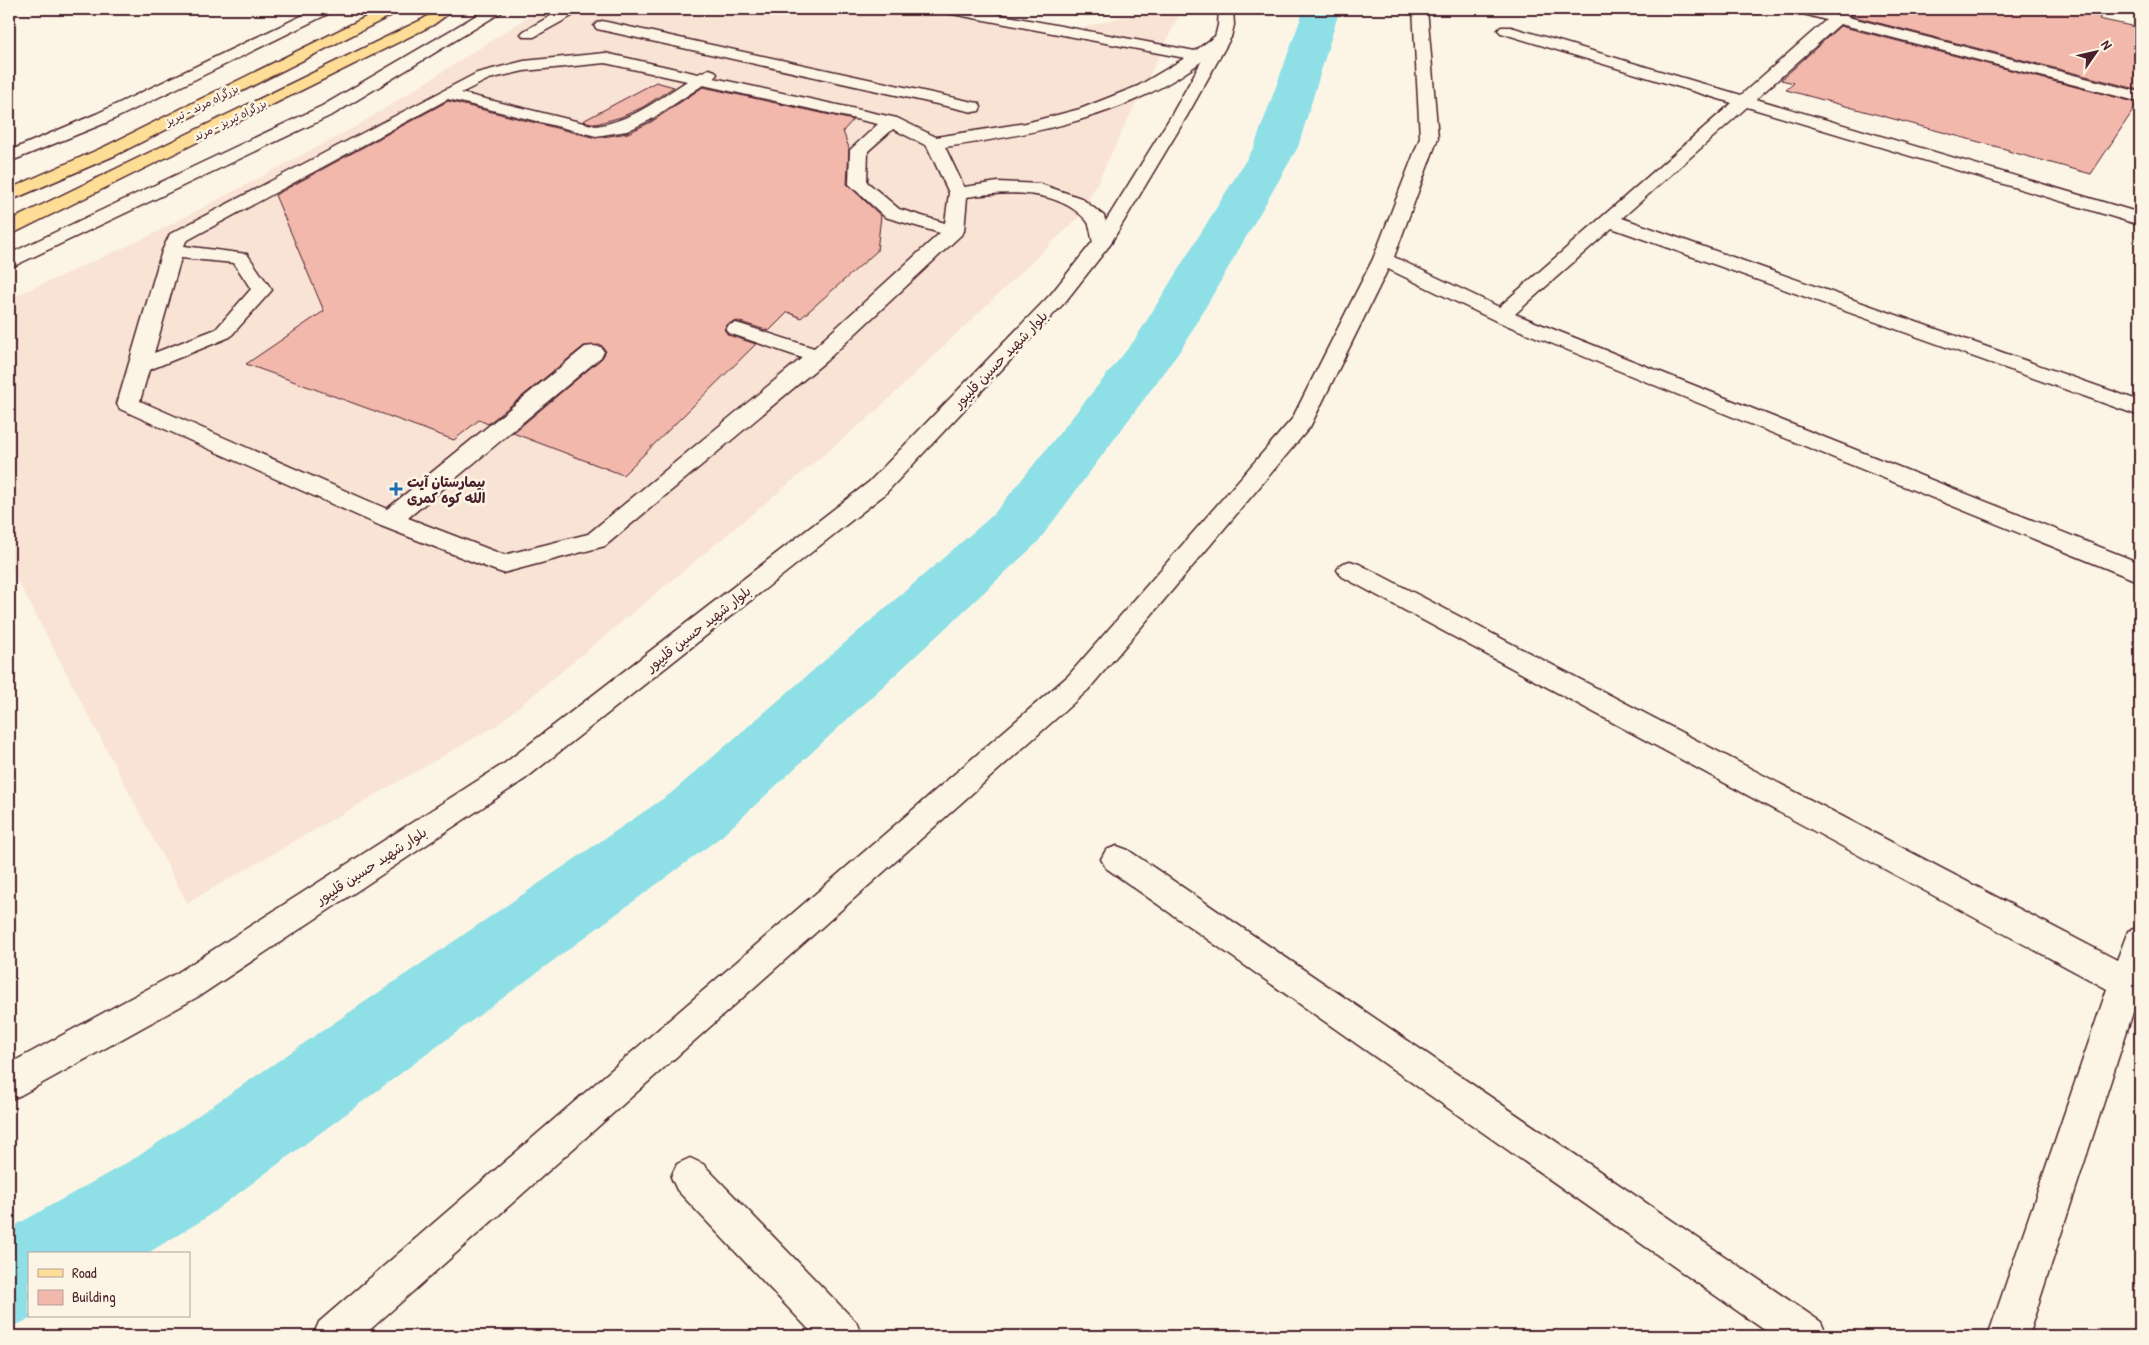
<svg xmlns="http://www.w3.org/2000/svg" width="2149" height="1345" viewBox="0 0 2149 1345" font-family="'Patrick Hand','Playpen Sans Arabic',sans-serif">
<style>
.built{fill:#f9e3d4}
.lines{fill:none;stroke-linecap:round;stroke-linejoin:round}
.canal{fill:#8ee0e6;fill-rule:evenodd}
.building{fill:#f2b8ac;stroke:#4a1f2b}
.lane-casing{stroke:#4a1f2b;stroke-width:3}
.street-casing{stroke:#4a1f2b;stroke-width:3}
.secondary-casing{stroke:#4a1f2b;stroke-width:3}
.primary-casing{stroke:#4a1f2b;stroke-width:3}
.lane{fill:#fcf5e5;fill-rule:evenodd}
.street{fill:#fcf5e5;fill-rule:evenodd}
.secondary{fill:#fcf5e5;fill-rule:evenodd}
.primary{fill:#fede96;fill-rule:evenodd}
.poi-dot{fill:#1f6fb2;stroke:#fcf5e5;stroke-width:2}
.labels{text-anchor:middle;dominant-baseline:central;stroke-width:5;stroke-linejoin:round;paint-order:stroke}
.far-street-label{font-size:11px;fill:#4a1f2b;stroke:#fcf5e5}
.street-label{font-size:14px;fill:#4a1f2b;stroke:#fcf5e5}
.poi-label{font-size:14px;font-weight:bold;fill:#4a1f2b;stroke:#fcf5e5;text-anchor:start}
</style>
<rect width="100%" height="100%" fill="#fcf5e5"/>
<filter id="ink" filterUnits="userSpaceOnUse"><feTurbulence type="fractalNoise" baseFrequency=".02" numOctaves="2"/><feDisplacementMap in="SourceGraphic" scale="10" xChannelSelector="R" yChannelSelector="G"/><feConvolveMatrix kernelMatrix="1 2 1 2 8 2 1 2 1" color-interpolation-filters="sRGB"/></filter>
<g filter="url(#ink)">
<path class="built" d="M541,9H980L1077,29L1152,9H1182L1082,214L873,414L497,725L187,903L9,564V299L143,239L357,126Z"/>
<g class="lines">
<path class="canal" d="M1302,9H1338V15L1298,147L1182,348L1037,543L722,836L201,1221L146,1254H29V1316H37L9,1328V1229L137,1157L670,794L993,515L1134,341L1254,147L1302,15Z"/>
</g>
<path class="building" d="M1857,9H2105L2099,19L2140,28V90L1851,16Z
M1840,26L2138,103L2091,174L2008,151L2009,150L1786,90L1794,83L1781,80Z
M656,82L674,87L643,107L621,117L596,124L583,121Z
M703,87L853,120L843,131L849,148L847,184L881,216L877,251L801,318L788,312L769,331L737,321L728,324L724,329L728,335L756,344L623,475L513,433L602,358L606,351L601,345L584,346L488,424L479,420L454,440L246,364L324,311L275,195L448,101L596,138L628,133L651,122Z"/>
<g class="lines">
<defs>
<path id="lane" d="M563,9H581L579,12L534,37H524L521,34L524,31Z
M940,9H970L1195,51L1218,34H1228L1231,37C1224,47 1211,54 1202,61C1128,117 1034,134 945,147L964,187L998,182L1040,184L1081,198L1104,216L1112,242L1109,246L1102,248L1095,246C1090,239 1092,227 1087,221C1058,188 1006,191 967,197L964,231L961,235L826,361L605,546L503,573L494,570L381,526L120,409L117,404L162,251L170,234L477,73L524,61L605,53L698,74L709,69L715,71L717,74L714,78L897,118L936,137L1026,123L1080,109L1138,86L1185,58L947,13L942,12ZM605,63L687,81C656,101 633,120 596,126L461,93L489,79L524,71ZM703,85L878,124L850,150L849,184L885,217L940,233L814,348L743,325L736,323L729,325L726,329L729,333L802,358L588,534L504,555L408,518L601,357L604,352L601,347L593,346L585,347L387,509L140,401L149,370L230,337L272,290L247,254L184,246L186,241L448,99L596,136L627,131L650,120ZM893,129L927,146L949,193L945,223L899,209L867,182L868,151ZM181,258L234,263L251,289L216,329L154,353Z
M602,21L973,102L979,103L981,107L979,111L973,112L597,29L594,26L597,23Z"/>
<path id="street" d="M1413,9H1427L1438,138L1394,257L1499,307L1732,103L1501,33L1498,30L1501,27H1511L1741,95L1826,20L1796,12L1794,9H1818L1834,13L1839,9H1855L1848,17L2140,92V102L1840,24L1756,99L2140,213V225L1747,107L1622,218L2140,401V416L1612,228L1515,314L2140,563V582L1494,320L1388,269L1310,427L1088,690L363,1336H313L319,1322L1068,676L1292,419L1373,259L1420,138Z
M1350,561L1359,564L2117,960L2128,931L2140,927V1004L2136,1003L2028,1336H1988L2107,989L1341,576L1337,570L1341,564Z
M1117,846L1128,850L1821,1322L1827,1336H1773L1106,868L1101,859L1106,850Z
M690,1158L703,1164L856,1322L862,1336H815L677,1190L671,1177L677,1164Z"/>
<path id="secondary" d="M316,9H334L332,12L108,122L9,162V151L96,114Z
M487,9H504L502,12L334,114L16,265L9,267V254L322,106Z
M1219,9H1233L1234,25L1231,37L1187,116L1109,246L1065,302L885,494L525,779L201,995L21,1095L9,1100V1064L177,973L505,763L869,482L1051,294L1094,240L1171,116L1215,37L1218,25Z"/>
<path id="primary" d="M382,9H400L398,12L116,155L9,201V189L104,147Z
M438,9H455L433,25L16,232L9,234V221L423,19Z"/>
</defs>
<use href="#lane" class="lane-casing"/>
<use href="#street" class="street-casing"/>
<use href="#secondary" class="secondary-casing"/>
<use href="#primary" class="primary-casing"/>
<use href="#lane" class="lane"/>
<use href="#street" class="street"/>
<use href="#secondary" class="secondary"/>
<use href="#primary" class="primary"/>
</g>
</g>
<path class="poi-dot" d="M393.5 481.5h5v5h5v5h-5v5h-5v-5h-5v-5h5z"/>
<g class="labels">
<g class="far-street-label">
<text transform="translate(202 105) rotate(-26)">بزرگراه مرند - تبریز</text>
<text transform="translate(230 120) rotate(-26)">بزرگراه تبریز - مرند</text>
</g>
<g class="street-label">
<text transform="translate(1000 359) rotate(-46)">بلوار شهید حسین قلیپور</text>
<text transform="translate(698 628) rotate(-38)">بلوار شهید حسین قلیپور</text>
<text transform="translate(371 865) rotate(-33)">بلوار شهید حسین قلیپور</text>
</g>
<g class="poi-label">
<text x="407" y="481">بیمارستان آیت<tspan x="407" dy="16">الله کوه کمری</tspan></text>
</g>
</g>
<rect width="2149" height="1345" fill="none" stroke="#fcf5e5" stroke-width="30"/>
<rect x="15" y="15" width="2119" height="1315" fill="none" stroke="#4a1f2b" stroke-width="2" filter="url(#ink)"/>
<rect x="28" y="1252" width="162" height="65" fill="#fcf5e5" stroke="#b59f9b"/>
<rect x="38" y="1269" width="25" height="8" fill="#fede96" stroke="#b59f9b"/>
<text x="72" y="1278" font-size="15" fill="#4a1f2b">Road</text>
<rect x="38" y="1290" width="25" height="15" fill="#f2b8ac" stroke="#b59f9b"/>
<text x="72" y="1302" font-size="15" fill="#4a1f2b">Building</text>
<g transform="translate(2096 52) rotate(56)" stroke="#fcf5e5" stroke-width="4" paint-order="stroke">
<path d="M0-4L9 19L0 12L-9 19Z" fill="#4a1f2b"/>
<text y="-8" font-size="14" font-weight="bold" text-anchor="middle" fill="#4a1f2b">N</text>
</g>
</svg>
